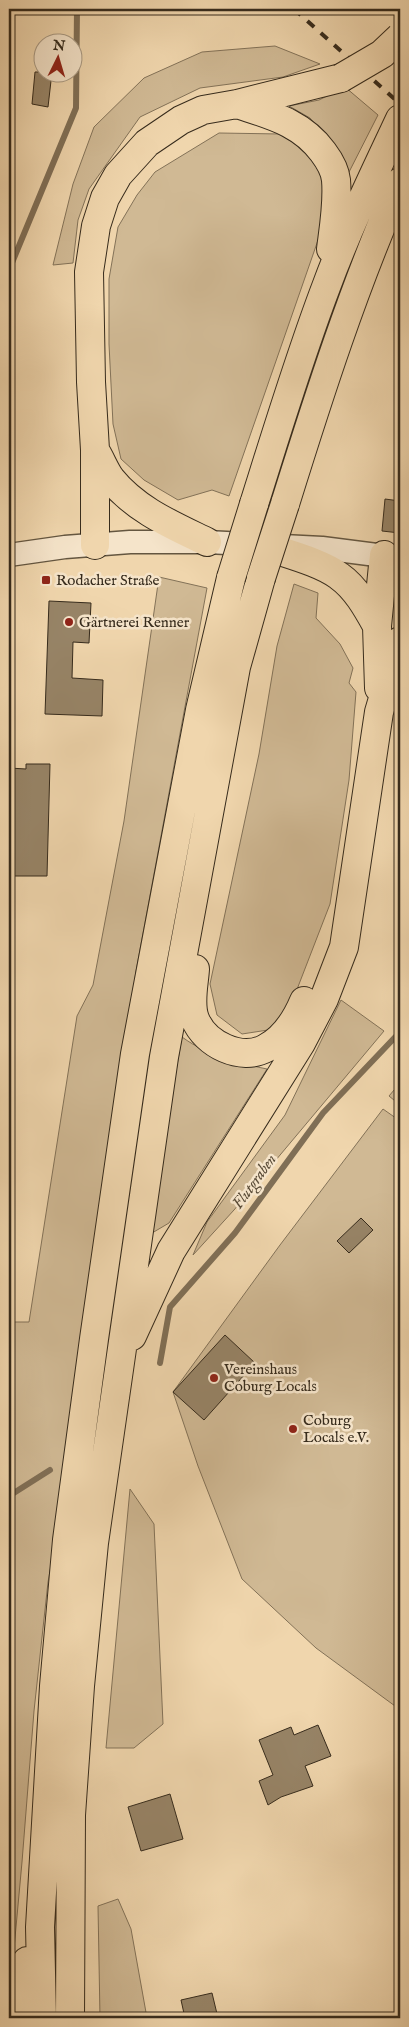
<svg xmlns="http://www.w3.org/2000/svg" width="409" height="2027" viewBox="0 0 409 2027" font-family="'IM FELL English',serif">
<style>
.green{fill:#d0b994;stroke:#837258}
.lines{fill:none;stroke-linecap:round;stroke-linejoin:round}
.stream{stroke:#806f56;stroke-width:6}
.building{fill:#978467;stroke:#362b1c}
.tertiary-casing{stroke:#645640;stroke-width:25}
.trunk-casing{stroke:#362b1c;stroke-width:30}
.tertiary{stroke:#f5e4ca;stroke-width:22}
.trunk{stroke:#f0d6ad;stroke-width:28}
.rail{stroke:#362b1c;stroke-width:4;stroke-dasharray:9 9;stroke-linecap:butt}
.trunk-bridge-casing{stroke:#362b1c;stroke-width:30;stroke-linecap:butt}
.trunk-bridge{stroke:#f0d6ad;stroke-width:28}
.poi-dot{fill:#8f2418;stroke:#f5e4ca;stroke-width:2}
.labels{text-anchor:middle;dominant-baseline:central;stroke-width:5;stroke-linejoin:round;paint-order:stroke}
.poi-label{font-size:15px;fill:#362b1c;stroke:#f5e4ca;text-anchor:start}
.water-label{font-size:16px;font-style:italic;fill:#5b4d39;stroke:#f5e4ca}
</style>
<rect width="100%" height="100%" fill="#f0d6ad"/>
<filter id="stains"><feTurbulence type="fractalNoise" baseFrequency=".004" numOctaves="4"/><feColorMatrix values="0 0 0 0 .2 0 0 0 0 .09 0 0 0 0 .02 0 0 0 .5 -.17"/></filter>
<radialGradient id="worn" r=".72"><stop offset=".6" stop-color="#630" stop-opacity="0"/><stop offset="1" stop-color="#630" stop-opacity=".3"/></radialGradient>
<path class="green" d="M275,46L320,64L283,77L200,88L140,117L89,189L78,220L73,263L53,265L73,184L94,127L144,78L202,52Z
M345,87L378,115L346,178L332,144L310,118L289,106L319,100Z
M219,133L280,134L322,162L332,200L229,496L212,490L178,500L144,480L121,459L113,424L109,344V279L118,227L137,195L155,172Z
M159,577L207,588L136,971L77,1420L48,1582L34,1711L22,1862L9,2003V1322H29L77,1016L93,985L124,821Z
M294,584L318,593L316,618L340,644L353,668L349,683L356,692L349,780L330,904L284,1023L268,1030L242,1034L217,1015L210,984L259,754L277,646Z
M341,1000L384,1031L234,1210L193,1255L207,1222L285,1115Z
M182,1037C210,1057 234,1062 267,1069L169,1223L147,1236Z
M400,1083V1105L389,1096Z
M383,1109L400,1121V1708L395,1706L316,1648L242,1579L198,1466L173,1392L280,1245Z
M130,1489L154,1524L163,1724L134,1748H106Z
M118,1899L131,1929L147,2018H100L98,1906Z"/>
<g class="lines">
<path class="stream" d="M9,270L76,108L77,9
M160,1363L170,1307L235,1233L323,1113L400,1032
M9,1496L50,1470"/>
</g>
<path class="building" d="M35,72H52L48,107L32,104Z
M385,499L400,501V533L382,531Z
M49,601L91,603L89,643L73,642L72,678L103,680L102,716L45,714Z
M26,764H50L47,876H9V768L26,769Z
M361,1218L373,1230L349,1253L337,1241Z
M225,1335L255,1363L204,1420L173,1392Z
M318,1725L331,1756L305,1766L313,1786L281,1797L268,1805L259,1781L273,1775L259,1740L291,1727L294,1735Z
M170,1794L183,1839L141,1851L128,1807Z
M212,1993L218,2018H185L181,2000Z"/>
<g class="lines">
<defs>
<path id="tertiary" d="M9,555L65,547L130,542H207L322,548L400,558"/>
<path id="trunk" d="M237,104C270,115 301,122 323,152C329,160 335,170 336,180C338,203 334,226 331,249
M96,452C101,460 105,471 111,479C136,510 172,525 207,542
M254,504C277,431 299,358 326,287C347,230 374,174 400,119
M285,504C319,395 354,286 400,182
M95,545V450L91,382L89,272L96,226L105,198L118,175L147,143L181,120L203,110L237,104L341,78
M262,545C284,553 321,562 339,576C356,588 367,608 377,626
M379,688L377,626L384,555
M195,969C194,985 189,1004 195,1019C205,1044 241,1062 266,1048C285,1038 296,1020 304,1001
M132,1336L171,1251L301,1043L324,999L344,947L379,712L400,641
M20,2018L27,1961
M42,2018L40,1927L54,1686L67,1540L94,1339L135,1054L200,710L231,578
M70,2018L71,1815L80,1686L94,1543L164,1057L236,667L261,578"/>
</defs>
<use href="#tertiary" class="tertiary-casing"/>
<use href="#trunk" class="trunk-casing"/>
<use href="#tertiary" class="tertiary"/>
<use href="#trunk" class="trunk"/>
<path class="rail" d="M294,9L400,104"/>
<defs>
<path id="trunk-bridge" d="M341,78L382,54L400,37
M231,578L254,504
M261,578L285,504"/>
</defs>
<use href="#trunk-bridge" class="trunk-bridge-casing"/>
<use href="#trunk-bridge" class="trunk-bridge"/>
</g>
<g class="poi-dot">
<rect x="41" y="575" width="10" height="10" rx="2.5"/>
<circle cx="69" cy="622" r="5"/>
<circle cx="214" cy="1378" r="5"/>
<circle cx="293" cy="1429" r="5"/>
</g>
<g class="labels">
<g class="poi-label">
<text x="56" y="580">Rodacher Straße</text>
<text x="79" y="622">Gärtnerei Renner</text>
<text x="224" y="1369">Vereinshaus<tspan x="224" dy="17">Coburg Locals</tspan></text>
<text x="303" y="1420">Coburg<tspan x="303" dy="17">Locals e.V.</tspan></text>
</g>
<g class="water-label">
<text transform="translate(255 1182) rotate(-54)">Flutgraben</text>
</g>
</g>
<rect width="409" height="2027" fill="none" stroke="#f0d6ad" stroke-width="30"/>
<rect x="10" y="10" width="389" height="2007" fill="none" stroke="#362b1c" stroke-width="2.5"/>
<rect x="15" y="15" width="379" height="1997" fill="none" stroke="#362b1c"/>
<g transform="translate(58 58) rotate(5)"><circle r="24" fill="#f5e4ca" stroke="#a99a84"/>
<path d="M0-4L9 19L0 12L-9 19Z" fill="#8f2418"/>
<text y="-8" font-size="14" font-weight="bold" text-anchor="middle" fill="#362b1c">N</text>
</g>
<rect width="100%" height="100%" filter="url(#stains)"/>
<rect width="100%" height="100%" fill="url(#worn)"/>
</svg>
